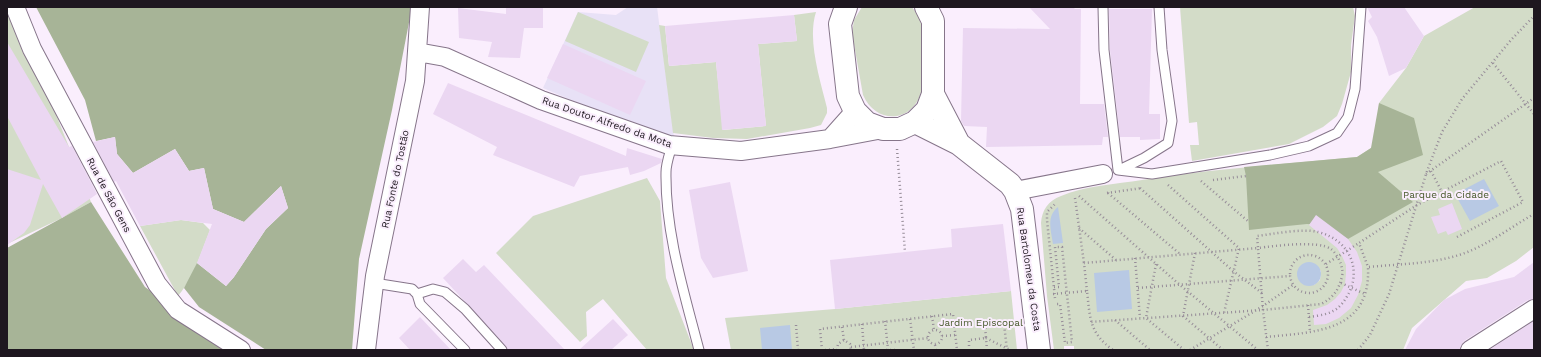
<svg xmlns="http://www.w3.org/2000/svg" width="1541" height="357" viewBox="0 0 1541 357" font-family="'Work Sans',sans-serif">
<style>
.education{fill:#e8e1f6}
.green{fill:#d3dcc8;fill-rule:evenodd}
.forest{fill:#a7b497}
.water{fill:#b8c9e4}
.building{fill:#ebd7f2}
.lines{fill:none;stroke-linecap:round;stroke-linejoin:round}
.lane-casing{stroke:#86758a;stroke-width:11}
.street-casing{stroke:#86758a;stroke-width:20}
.secondary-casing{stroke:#86758a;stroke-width:24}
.path{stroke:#968c98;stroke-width:2.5;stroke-dasharray:1 3;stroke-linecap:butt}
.lane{stroke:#fff;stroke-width:9}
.street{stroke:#fff;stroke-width:18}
.secondary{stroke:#fff;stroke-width:22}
.labels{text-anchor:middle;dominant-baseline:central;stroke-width:4;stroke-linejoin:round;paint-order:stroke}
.street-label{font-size:10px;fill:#1e171f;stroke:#faeefd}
.park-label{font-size:10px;fill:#485a2c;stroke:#faeefd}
</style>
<rect width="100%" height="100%" fill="#faeefd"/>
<path class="education" d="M628,7H657L674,137L627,124L543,88L578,12L616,15Z"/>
<path class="green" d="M7,7H13L91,202L62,218L7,244Z
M862,7H912L919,17L921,24L922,87C917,122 877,127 863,95L852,33L854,20Z
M1180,7H1353L1355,16L1351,45V72L1342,104L1337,116L1323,127L1289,144L1192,161L1190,145H1199L1197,122L1189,123Z
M1475,7H1534V247L1516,261L1487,278L1466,281L1412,328L1403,350H1074V346H1064V350H1054L1047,296L1041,223C1042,210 1048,201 1061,196C1085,186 1116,184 1142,180C1213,169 1285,164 1357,157L1371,148L1376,141L1379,103L1406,68L1424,36ZM1305,263L1321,271L1320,280L1314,285L1299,268Z
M578,12L649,42L636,72L565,41Z
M816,12C807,40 820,79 827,108V113L821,125L810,128L747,139L713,138L673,133L659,25L665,26L669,66L716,62L723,130L766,126L758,44L797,41L794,15Z
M647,178L660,201L666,278L694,350H647L603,299L586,312L587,336L580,342L496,253L533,216Z
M181,220L203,223L210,230C201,253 194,277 178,296L140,226Z
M1011,291L1017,350H731L725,318L835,309Z"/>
<path class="forest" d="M36,7H412L392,110L359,259L352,350H266L199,307L184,288L197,263L226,286L234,277L266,229L288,208L281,186L244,222L213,209L204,168L189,171L175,149L133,173L117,154L115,137L96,141L85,100Z
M1379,103L1414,118L1423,155L1378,172L1413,202L1348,239L1322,225L1307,224L1249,230L1246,176L1244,167L1357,157L1371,148Z
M91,202L145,287L216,338L241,350H7V248Z"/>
<path class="water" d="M1484,179L1499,206L1470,221L1455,194Z
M1058,207L1063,243L1053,244C1051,231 1046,216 1058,207Z
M1297 274a12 12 0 1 1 24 0a12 12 0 1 1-24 0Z
M1129,270L1132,309L1097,312L1094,273Z
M790,325L792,350H762L760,328Z"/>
<path class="building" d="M506,7H543V28H524L520,58L488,57L492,42L459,38L458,8L506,14Z
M1029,7H1076L1074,9H1081L1080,104H1104L1108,137H1103L1102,145L986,147L987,127L964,126L961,121L963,28L1050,29Z
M1367,7H1404L1424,36L1406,68L1389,76L1377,37L1368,21L1372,17Z
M1109,9H1152L1149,114H1160V139L1140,140V137H1120L1110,50Z
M794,15L797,41L758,44L766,126L722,130L716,62L669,66L665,26Z
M7,42L69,147L72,146L97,194L62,218L43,184L30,225L24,233L7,245V169L41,180L7,116Z
M563,44L646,81L630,115L547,78Z
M448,83L626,156L627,148L662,159L661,163L644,171L630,175L628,167L580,176L574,187L493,155L497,147L433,114Z
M115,137L117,154L133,173L175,149L189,171L204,168L213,209L244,222L281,186L288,208L266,229L234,277L226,286L197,263L212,224L181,220L140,226L116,181L114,182L93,142Z
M730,182L748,271L713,278L701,258L689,190Z
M1452,203L1462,229L1448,235L1446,231L1438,234L1431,217L1440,215L1438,209Z
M1316,215L1348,239L1357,252L1362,266V281L1358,295L1351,308L1339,318L1326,324L1314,325L1313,310L1327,305L1335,299L1341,292L1345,284L1346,274V265L1342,256L1337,248L1309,225Z
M1003,224L1011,291L835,309L830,260L952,247L951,229Z
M463,259L476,272L484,265L565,350H508L506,346L443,278Z
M1534,262V299L1528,300L1464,341L1461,345L1460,350H1405L1416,329L1444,300L1465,289L1514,277Z
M420,317L451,350H410L399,338Z
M613,319L628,335L611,350H579Z
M1534,321V350H1489Z"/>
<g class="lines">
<defs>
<path id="lane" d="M1103,7L1104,50L1118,170
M672,145C670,153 666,163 666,172C665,232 684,292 699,350
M1118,170L1152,174L1270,155L1309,146L1337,133L1348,117L1355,89L1361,7
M1119,170L1144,158L1168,143L1172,121L1162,50L1159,7
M374,283L412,289L417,294L420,304L465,350
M417,294L433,289L445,292L465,309L502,350"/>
<path id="street" d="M15,7L32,49L157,284L178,310L241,350
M417,52L445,57L541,100L669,145L741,151L830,139L883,129
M830,139L855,111
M1015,191L1103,174
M366,350L375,276L415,81L420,7
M1470,350L1534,309"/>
<path id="secondary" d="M846,7L840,24L848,96L855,111L867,123L883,129H900L915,122L927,110L933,94V21L926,7
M933,94L959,144
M915,122L959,144L1010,184L1015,191L1022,209L1039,350"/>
</defs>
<use href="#lane" class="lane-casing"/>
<use href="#street" class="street-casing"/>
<use href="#secondary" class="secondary-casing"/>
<path class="path" d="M1493,63L1534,114
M897,149L905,252
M1431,171L1442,192
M1426,174L1534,98
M1213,180L1246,176
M1201,181L1249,222
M1168,185L1239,248L1224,313
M1140,188L1233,271L1262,293
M1107,193L1142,188
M1108,193L1180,254
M1079,196L1180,285L1258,350
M1075,198L1084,263
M1079,228L1116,260
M1457,237L1523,202L1501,161L1417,205L1359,243L1368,267C1399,264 1430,264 1459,255C1485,247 1511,227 1534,214
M1195,253L1183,316L1223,350
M1290 274a19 19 0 1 1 38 0a19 19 0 1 1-38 0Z
M1135,258L1140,318
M1156,264L1146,318L1184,350
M1326,264L1359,243
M1341,283L1365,294
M1054,287H1059L1055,247H1062L1072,342L1065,343L1060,304H1056
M1138,288L1290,276
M1087,291L1084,263L1258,248L1263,310L1090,322
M1053,294L1087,291C1090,317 1089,333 1113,350
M1055,298L1047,220V212L1056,203
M1308,305L1310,332
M932,316L934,330
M910,319L914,350
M1115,320L1150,350
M885,321L888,349
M862,324L864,350
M796,325L798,350
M842,327L844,340
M928 337a7 7 0 1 1 14 0a7 7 0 1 1-14 0Z
M942,336L956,335
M1266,337C1315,332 1371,332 1368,267
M935,345L936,350
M851,347L928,338
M822,350L820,329L953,314L957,350
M825,350L837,349
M837,350L838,344L844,340L850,344L851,350
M886,350H897
M969,350V340L986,338L985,326L1004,324L1007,350
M987,350L986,338L1010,350
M1190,350L1263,306L1293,285
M1268,350L1263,310L1321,304C1333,298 1339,290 1342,276C1343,272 1342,269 1341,264C1339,259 1335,252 1331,249C1318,240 1274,246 1258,248L1257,236C1273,234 1303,228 1318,232C1347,239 1362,266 1349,293C1345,300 1340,308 1333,311C1326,315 1316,316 1309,317
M1358,350L1370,335L1389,294L1426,174L1442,132L1462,99L1511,40L1534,16"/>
<use href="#lane" class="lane"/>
<use href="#street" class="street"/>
<use href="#secondary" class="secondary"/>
</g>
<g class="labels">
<g class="street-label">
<text transform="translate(607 122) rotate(19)">Rua Doutor Alfredo da Mota</text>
<text transform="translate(395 179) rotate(-78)">Rua Fonte do Tostão</text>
<text transform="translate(109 195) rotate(62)">Rua de São Gens</text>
<text transform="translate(1029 269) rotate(82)">Rua Bartolomeu da Costa</text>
</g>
<g class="park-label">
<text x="1446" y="194">Parque da Cidade</text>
<text x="981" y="322">Jardim Episcopal</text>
</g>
</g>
<rect width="1541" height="357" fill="none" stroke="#1e171f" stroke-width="16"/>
</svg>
